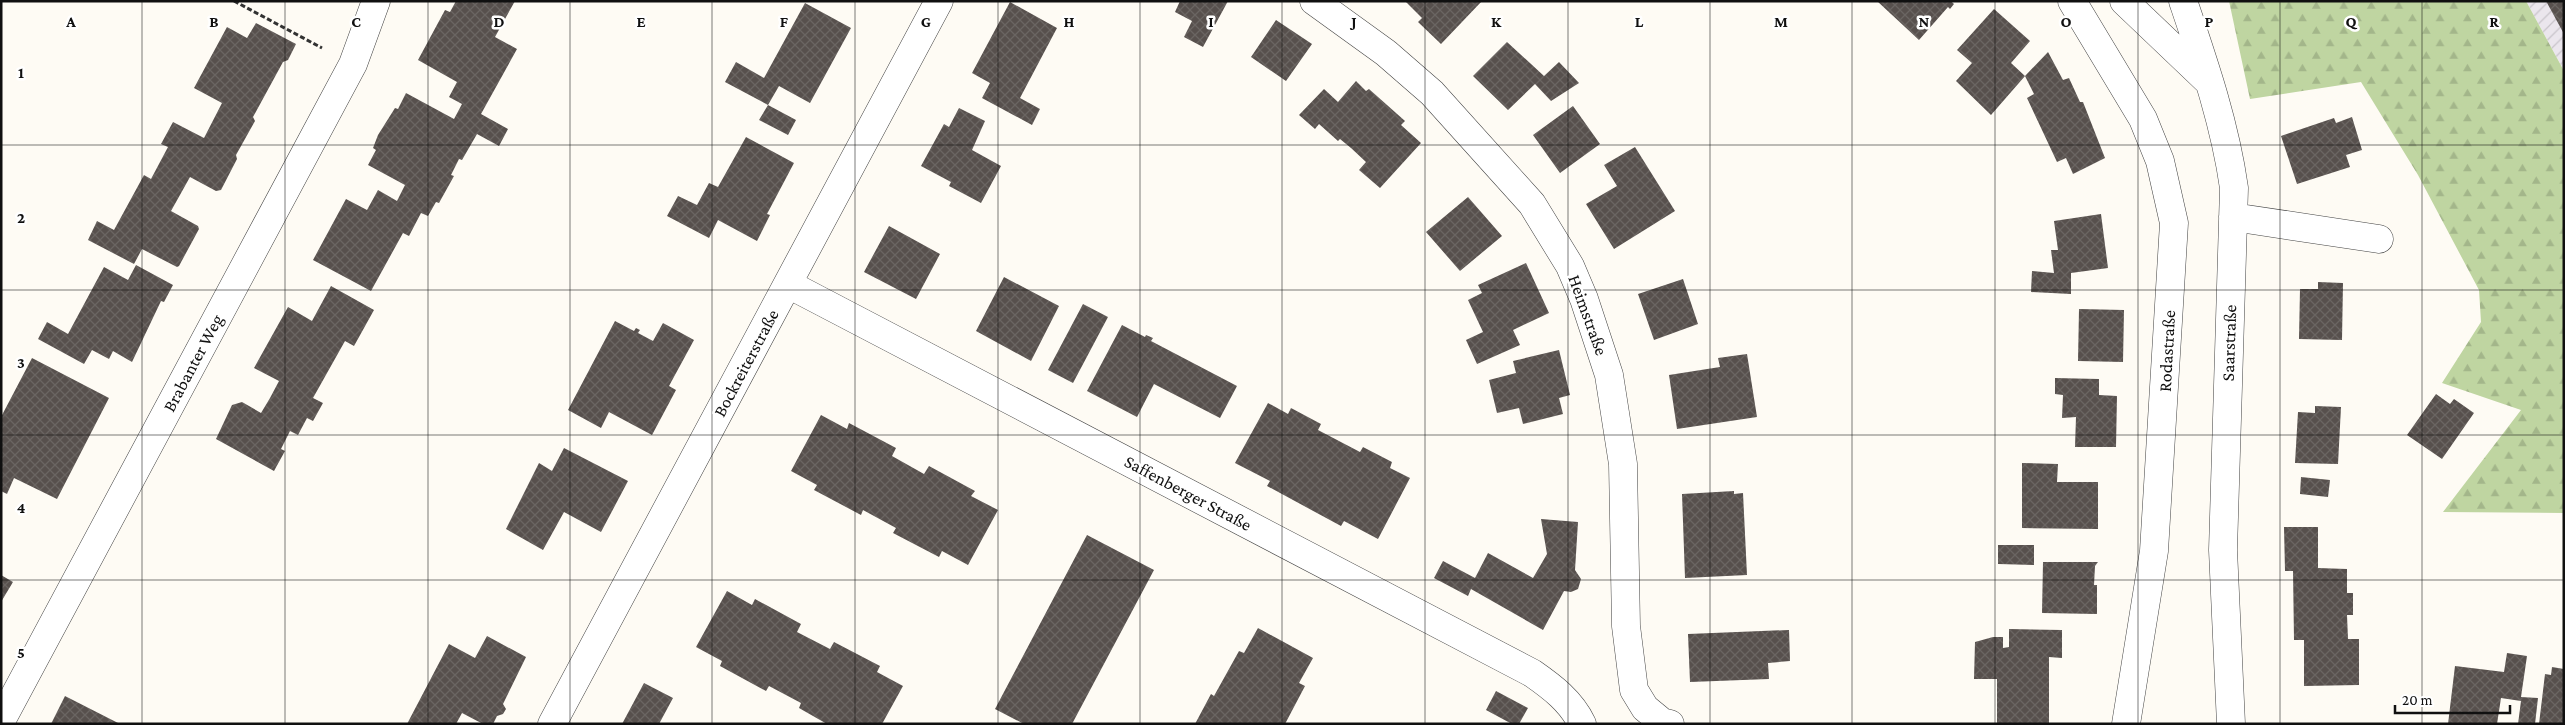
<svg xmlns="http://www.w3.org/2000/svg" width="2565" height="725" viewBox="0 0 2565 725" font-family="'Crimson Pro',serif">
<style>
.industrial{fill:url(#industrial-furrows)}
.forest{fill:url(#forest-firs)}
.building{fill:url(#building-cross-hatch)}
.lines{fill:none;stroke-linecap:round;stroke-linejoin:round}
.minor-casing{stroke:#434343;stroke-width:29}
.path{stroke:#323232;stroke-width:3;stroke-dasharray:5 2.5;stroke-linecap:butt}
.minor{stroke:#fff;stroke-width:28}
.grid{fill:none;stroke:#101010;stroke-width:1;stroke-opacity:0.55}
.labels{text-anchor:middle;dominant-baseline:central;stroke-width:5;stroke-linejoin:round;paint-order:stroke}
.street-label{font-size:18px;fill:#101010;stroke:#fff}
.grid-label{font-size:16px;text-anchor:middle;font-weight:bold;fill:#101010;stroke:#fff;stroke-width:5;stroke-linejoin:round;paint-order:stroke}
</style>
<defs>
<pattern id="industrial-furrows" width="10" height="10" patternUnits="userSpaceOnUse" patternTransform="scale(1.25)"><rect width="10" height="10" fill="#ebe6ed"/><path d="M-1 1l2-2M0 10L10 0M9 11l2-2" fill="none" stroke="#c8c4ca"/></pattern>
<pattern id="forest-firs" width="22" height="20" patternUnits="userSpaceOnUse" patternTransform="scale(1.25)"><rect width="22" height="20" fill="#bfd5a1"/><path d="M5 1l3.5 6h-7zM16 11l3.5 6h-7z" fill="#a3b68a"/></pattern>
<pattern id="building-cross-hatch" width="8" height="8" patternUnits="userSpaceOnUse" patternTransform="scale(1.25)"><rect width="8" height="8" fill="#57504d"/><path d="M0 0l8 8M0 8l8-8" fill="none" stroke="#6a6562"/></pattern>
</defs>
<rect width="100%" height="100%" fill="#fefbf4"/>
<path class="industrial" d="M2526,1H2564V71Z"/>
<path class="forest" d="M2229,1H2526L2564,71V513L2443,512L2521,410L2442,383L2481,322L2479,290L2418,175L2361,82L2250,99Z"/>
<path class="building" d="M456,1H515L495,37L517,49L481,114L508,129L499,146L477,134L462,160L459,159L451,175L454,176L439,203L436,202L428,216L421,213L409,236L403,233L371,291L313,260L346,199L367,210L378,190L397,201L405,185L368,165L376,150L373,148L378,135L395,108L398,109L406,93L454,119L462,104L449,97L457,82L418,60L445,10L450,12Z
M1180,1H1228L1203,47L1184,37L1192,21L1175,12Z
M1405,1H1482L1441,44L1418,22L1422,18Z
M1877,1H1951L1954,4L1950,9L1948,7L1919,40Z
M2546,1H2564V34Z
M1010,2L1057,28L1020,98L1040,109L1032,125L982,98L990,83L972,73Z
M805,3L851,28L810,103L779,86L768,105L796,120L788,135L759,120L768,105L725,82L736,62L764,78Z
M1994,9L2030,41L2011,63L2025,76L1991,115L1956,81L1972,63L1957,50Z
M1276,20L1312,44L1286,81L1251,57Z
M256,23L296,44L288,60L283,62L253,117L255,121L236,155L237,159L221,190L216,191L190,177L171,211L198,226L199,229L179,266L177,267L142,249L134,264L88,240L97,221L114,230L144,175L151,179L168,147L161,144L173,122L204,138L222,103L194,88L227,27L247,38Z
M1507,42L1544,76L1559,62L1579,83L1551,101L1535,84L1508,110L1473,76Z
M2048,52L2063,80L2069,78L2080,102H2083L2105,158L2073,174L2066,158L2057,162L2027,98L2034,94L2025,76Z
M1356,81L1366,91L1369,89L1405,121L1401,125L1421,143L1380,188L1359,170L1366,162L1351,148L1340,139L1338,141L1319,124L1315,129L1299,115L1324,89L1338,102Z
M1573,106L1600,144L1560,173L1533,135Z
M959,108L985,121L972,150L1001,166L981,203L949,186L951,182L921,166L944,124L949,127Z
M2352,117L2362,150L2346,155L2350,167L2297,184L2281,136L2334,118L2336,123Z
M746,137L794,163L767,214L770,215L757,241L718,220L709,238L667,216L678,196L697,205L709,183L718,187Z
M1635,147L1675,211L1614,249L1586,204L1617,186L1604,165Z
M1468,197L1502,236L1460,271L1426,232Z
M2101,214L2108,268L2071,273V294L2031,292L2032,271L2054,273L2051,250H2058L2054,221Z
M889,226L940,254L916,299L864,272Z
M1526,263L1549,313L1513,330L1520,345L1477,364L1466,340L1483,332L1468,300L1482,293L1478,285Z
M136,265L173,285L164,302L161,301L132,362L113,351L109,359L92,350L84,364L38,339L47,322L68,334L104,267L128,280Z
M1004,277L1059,306L1031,361L976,331Z
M1683,279L1698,324L1654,340L1638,294Z
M2318,282L2343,283L2342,340L2299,339L2300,289H2318Z
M331,286L374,310L354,346L345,341L313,398L323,403L313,421L307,418L298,435L290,431L281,449L285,451L274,471L216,439L232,405L242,402L261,413L270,398L279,381L254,368L288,307L312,321Z
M1083,304L1108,317L1073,383L1048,370Z
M2079,309L2124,310L2123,362L2078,361Z
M615,321L634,331L636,328L640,330L638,333L653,341L663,323L694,340L669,386L676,390L652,435L609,412L601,428L568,410Z
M1122,325L1145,337L1146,335L1153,338L1151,341L1237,386L1220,418L1154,384L1137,417L1087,391Z
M1559,350L1570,395L1559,398L1563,414L1523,424L1519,408L1497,413L1489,380L1516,373L1513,361Z
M1747,354L1757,417L1677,429L1669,375L1720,367L1718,358Z
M32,358L109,398L57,499L14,478L7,494L1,491V417Z
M2055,378L2099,379V395L2117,396L2116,447H2075L2076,417L2062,418L2063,395L2055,394Z
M2436,394L2450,404L2454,399L2474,413L2442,459L2407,435Z
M1268,403L1288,414L1291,408L1321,424L1318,430L1360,452L1363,447L1392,462L1390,468L1410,478L1378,539L1344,521L1341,526L1267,486L1270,481L1235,463Z
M2315,406L2341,407L2338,464L2295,463L2298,412L2315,413Z
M821,415L847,429L849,423L896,448L892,456L924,474L929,466L975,491L971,496L998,510L968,565L942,551L939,557L893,533L896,528L863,510L861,515L814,490L817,485L791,471Z
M564,448L628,481L601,532L564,512L543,550L506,529L539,463L552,471Z
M2022,463L2058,464L2057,482H2098V529L2022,528Z
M2301,477L2330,480L2328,497L2300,494Z
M1734,491V494L1743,493L1747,575L1685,578L1682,494Z
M1541,519L1578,522L1575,570L1581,579L1578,589L1571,592L1564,591L1543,630L1471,589L1468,596L1434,578L1443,561L1475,578L1488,553L1533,578L1547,554Z
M2284,527H2318V568L2347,569V593H2353V615H2347L2348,639H2359V685L2304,686V640H2294L2293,571H2285Z
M1087,535L1154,570L1072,724H1024L995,709Z
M1998,545H2034V565L1998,564Z
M2043,562H2098L2095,566L2094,585H2097V614L2042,613Z
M1,575L13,582L1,602Z
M727,591L752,605L755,599L801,624L797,632L830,649L834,642L880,666L877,672L903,686L882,724H827L799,708L801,703L769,686L766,691L720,666L722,661L696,647Z
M1258,628L1313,658L1299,683L1305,686L1285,724H1195L1211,694L1214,696L1239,651L1244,653Z
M2009,629L2062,630V658L2049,657V724H1997V679H1974L1975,642L1993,637H2003V648L2009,647Z
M1789,630L1790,661L1768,663L1769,679L1690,682L1688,634Z
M487,636L526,657L503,704L506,709L503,714L497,716L493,724H483L462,713L456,724H407L449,644L475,658Z
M2507,653L2527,656L2521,697L2538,698L2535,724H2518L2521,701L2501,698L2497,724H2448L2455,666L2504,672Z
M2552,667L2564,669V724H2539L2545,674L2551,675Z
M644,683L673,698L659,724H622Z
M1496,691L1528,708L1519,724H1512L1486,710Z
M65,696L120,724H51Z"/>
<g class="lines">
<defs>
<path id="minor" d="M1314,1L1386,53L1432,93L1532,204L1570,266L1584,299L1609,375L1623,464L1626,626L1634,690L1645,708L1662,722L1670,724
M2072,1L2143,119L2160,161L2174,223L2154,551L2126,724
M2124,1L2209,82
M2183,1C2204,63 2225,124 2234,188L2223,550L2231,724
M2233,217L2379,239
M788,284L1532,673C1552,687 1571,701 1582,724
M1,721L353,64L376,1
M552,724L939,1"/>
</defs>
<use href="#minor" class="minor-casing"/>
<path class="path" d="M234,1L322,48"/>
<use href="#minor" class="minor"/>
</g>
<path class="grid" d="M142,1V724M285,1V724M428,1V724M570,1V724M712,1V724M855,1V724M998,1V724M1140,1V724M1282,1V724M1425,1V724M1568,1V724M1710,1V724M1852,1V724M1995,1V724M2138,1V724M2280,1V724M2422,1V724M1,145H2564M1,290H2564M1,435H2564M1,580H2564"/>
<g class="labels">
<g class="street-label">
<text transform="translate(1588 315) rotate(70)">Heimstraße</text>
<text transform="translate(2229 343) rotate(-88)">Saarstraße</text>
<text transform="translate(2167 351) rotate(-87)">Rodastraße</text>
<text transform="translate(193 363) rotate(-62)">Brabanter Weg</text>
<text transform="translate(746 363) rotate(-62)">Bockreiterstraße</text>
<text transform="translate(1188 493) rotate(28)">Saffenberger Straße</text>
</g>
</g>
<g class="grid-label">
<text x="71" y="27">A</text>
<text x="214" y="27">B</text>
<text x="356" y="27">C</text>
<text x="499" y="27">D</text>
<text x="641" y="27">E</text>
<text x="784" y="27">F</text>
<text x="926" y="27">G</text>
<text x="1069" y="27">H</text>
<text x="1211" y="27">I</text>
<text x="1354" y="27">J</text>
<text x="1496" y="27">K</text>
<text x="1639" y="27">L</text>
<text x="1781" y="27">M</text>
<text x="1924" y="27">N</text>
<text x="2066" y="27">O</text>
<text x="2209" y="27">P</text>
<text x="2351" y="27">Q</text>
<text x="2494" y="27">R</text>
<text x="21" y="78">1</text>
<text x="21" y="223">2</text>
<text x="21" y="368">3</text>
<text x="21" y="513">4</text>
<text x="21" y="658">5</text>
</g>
<rect width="2565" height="725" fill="none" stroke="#101010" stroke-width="5"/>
<path d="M2395 705v8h115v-8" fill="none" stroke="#101010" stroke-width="2.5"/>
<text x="2402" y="705" font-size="15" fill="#101010" stroke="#ffffff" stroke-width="4" paint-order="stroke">20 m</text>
</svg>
